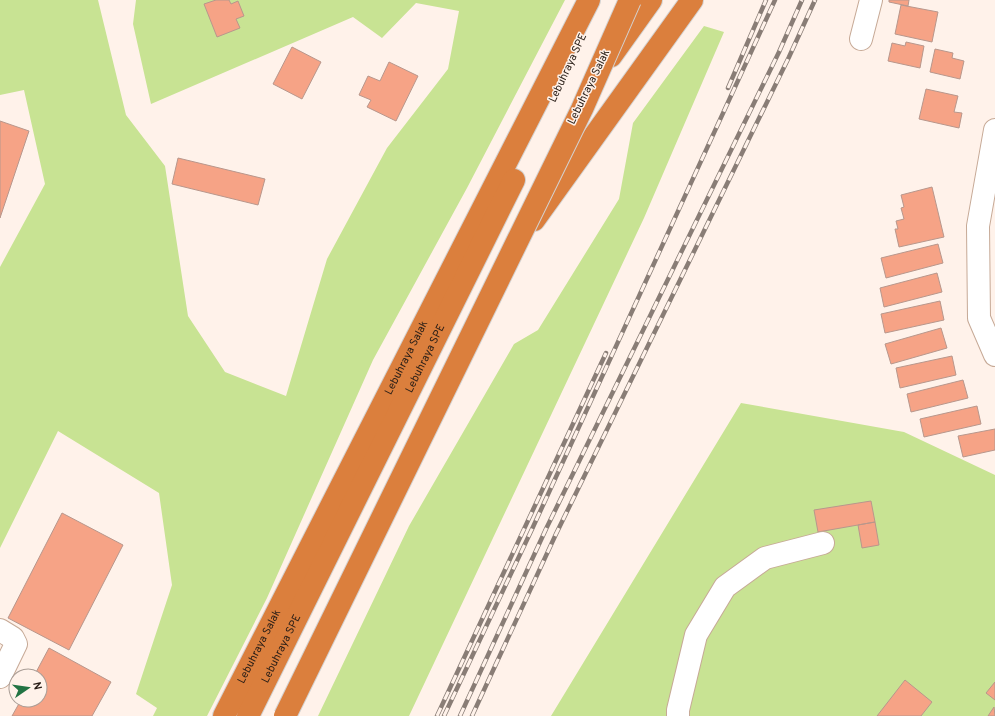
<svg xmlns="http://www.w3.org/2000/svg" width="995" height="716" viewBox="0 0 995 716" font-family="Overpass,sans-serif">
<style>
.green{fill:#c8e393}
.building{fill:#f6a386;stroke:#b8978c}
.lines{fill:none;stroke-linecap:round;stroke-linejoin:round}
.minor-casing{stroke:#c6a996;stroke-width:24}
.highway-casing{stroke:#d4d2d1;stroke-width:24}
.minor{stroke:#fff;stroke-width:22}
.highway{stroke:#db7f3d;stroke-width:22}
.rail-casing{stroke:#897d76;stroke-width:4.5}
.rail{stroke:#fff2ea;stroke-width:3;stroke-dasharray:9;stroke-linecap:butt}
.highway-bridge-casing{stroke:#d4d2d1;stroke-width:24;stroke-linecap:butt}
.highway-bridge{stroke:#db7f3d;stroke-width:22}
.labels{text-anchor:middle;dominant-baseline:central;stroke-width:3;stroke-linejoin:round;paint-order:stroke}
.street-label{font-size:11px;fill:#291e17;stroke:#fff2ea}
</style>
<rect width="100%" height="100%" fill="#fff2ea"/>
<path class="green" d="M0,0H98L126,115L165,166L188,316L225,372L286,396L327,259L387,148L448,69L459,11L416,3L382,38L353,17L151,104L133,24L136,0H565L467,188L373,360L267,598L207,716H153L157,708L136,694L172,585L159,493L58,431L0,548V267L45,184L24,90L0,95Z
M704,26L724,32L644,218L409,716H318L409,526L514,344L538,330L619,199L633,123Z
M741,403L904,432L995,475V716H551Z"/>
<path class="building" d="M216,0H229L231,4L238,1L244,16L236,19L240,28L217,37L204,4Z
M889,0H909L908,6L889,2Z
M901,5L938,12L932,42L895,34Z
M906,42L924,46L920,68L888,61L892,43L905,46Z
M292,47L321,62L302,99L273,84Z
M935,49L953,53L952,58L964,61L960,79L930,72Z
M389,62L418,76L396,121L367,107L371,100L359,95L368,76L380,81Z
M926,89L958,96L954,112L962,113L959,128L919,119Z
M0,121L29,131L0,218Z
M178,158L265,179L258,205L172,184Z
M932,187L944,237L899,247L895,229H898L896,221L904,219L901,208L904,207L901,195Z
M938,244L943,263L886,278L881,258Z
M937,273L942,292L884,307L880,288Z
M940,301L944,320L885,333L881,314Z
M941,328L947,348L891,364L885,344Z
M952,356L956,375L900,388L896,368Z
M963,380L968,398L911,412L907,394Z
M977,406L981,424L924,437L920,419Z
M995,429V450L963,457L958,436Z
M871,501L875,522L818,532L814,510Z
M62,513L123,545L69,650L8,618Z
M875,522L879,545L862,548L858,525Z
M49,648L111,682L92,716H12L21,700H40V676H34Z
M905,680L932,702L921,716H877Z
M995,682V700L986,693Z
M994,707L995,716H988Z"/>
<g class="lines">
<defs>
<path id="minor" d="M861,39L871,0
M995,130L978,226L979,318L995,355
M0,630L13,638L16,644L0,677
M678,716V710L696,635L725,587L765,558L823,543"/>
<g id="highway">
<path d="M611,56L651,0"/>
<path d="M534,220L692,0"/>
<path id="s1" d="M224,716L589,0"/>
<path id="s2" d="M248,716L514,180"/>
</g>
</defs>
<use href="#minor" class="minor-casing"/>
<use href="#highway" class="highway-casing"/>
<use href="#minor" class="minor"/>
<use href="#highway" class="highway"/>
<defs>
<path id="rail" d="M728,88L766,0
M437,716L606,353
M444,716L533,527L775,0
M460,716L546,529L779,52L802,0
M472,716L556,534L789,57L815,0"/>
</defs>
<use href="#rail" class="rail-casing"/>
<use href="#rail" class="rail"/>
<defs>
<path id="highway-bridge" d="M285,716L582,109L630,0"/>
</defs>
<use href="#highway-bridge" class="highway-bridge-casing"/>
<use href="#highway-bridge" class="highway-bridge"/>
</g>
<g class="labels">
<g class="street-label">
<text transform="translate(568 68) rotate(-65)">Lebuhraya SPE</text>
<text transform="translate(589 87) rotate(-64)">Lebuhraya Salak</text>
<text stroke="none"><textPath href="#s1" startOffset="402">Lebuhraya Salak</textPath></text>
<text stroke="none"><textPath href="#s2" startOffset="399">Lebuhraya SPE</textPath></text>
<text stroke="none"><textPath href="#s1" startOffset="78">Lebuhraya Salak</textPath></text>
<text stroke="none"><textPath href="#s2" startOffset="75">Lebuhraya SPE</textPath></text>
</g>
</g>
<g transform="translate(28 688) rotate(77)"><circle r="19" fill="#fff2ea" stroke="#a99d96"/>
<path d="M0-3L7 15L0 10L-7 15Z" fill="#227343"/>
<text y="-6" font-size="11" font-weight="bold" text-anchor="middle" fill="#291e17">N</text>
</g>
</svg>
